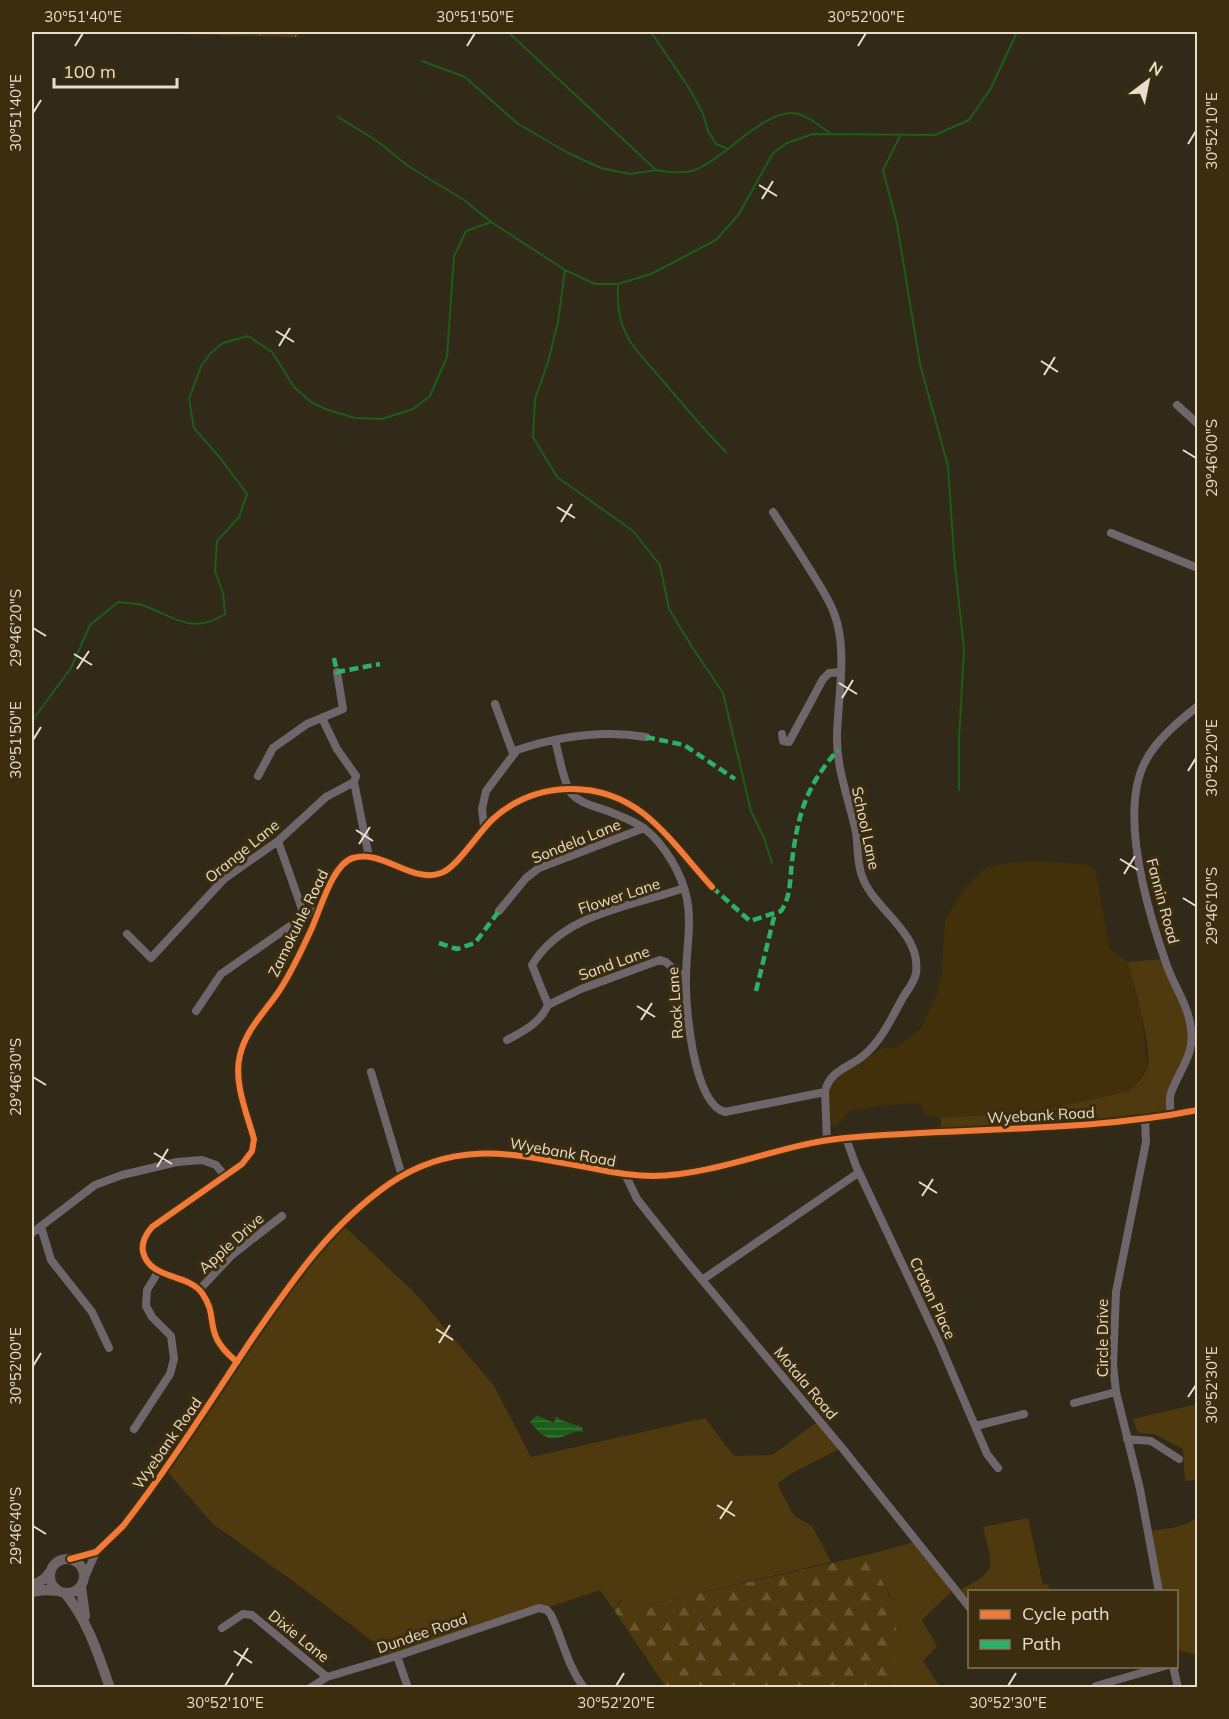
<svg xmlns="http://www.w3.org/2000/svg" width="1229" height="1719" viewBox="0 0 1229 1719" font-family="Mulish,sans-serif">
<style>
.built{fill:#42300a}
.grass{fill:#4e3a0e}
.forest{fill:url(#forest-firs)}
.park{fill:url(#park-tufts)}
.water{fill:url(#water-rules)}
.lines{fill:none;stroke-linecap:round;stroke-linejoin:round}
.stream{stroke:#1b5d19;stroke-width:2}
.minor{stroke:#6e666b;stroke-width:8}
.major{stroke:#6f6567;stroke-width:10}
.quiet{stroke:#2db169;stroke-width:4.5;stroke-dasharray:9 4.5;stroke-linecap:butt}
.cycleway-casing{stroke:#3c2d0e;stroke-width:10}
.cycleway{stroke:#f17a3a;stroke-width:6}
.ticks{fill:none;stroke:#e8decd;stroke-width:2}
.labels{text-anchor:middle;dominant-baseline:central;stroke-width:6;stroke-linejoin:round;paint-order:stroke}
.street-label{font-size:15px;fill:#e8decd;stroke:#3c2d0e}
.neatline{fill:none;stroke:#e8decd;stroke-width:2}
.ticks-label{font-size:15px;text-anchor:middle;fill:#e8decd}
</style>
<defs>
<pattern id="forest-firs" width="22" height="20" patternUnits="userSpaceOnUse" patternTransform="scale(1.5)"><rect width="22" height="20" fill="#4e3a0e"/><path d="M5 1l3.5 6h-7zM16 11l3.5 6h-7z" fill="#685630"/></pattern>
<pattern id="park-tufts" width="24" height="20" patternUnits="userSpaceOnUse" patternTransform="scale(1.5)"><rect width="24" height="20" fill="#4e3a0e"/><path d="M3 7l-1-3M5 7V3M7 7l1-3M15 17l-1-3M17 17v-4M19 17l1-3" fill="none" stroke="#685630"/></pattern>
<pattern id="water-rules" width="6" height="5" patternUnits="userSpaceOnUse" patternTransform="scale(1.5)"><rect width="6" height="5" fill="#1b5d19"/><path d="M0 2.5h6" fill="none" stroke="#3c7439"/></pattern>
</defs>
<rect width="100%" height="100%" fill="#322a18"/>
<path class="built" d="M1039,861L1088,865L1095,869L1110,949L1128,962L1142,1016L1147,1068L1130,1091L1035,1112L975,1117L941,1118L935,1116H926L920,1103L884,1105L849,1111L838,1125L827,1126L830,1081L883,1048H895L921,1029L936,996L942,974L945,921L963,891L987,867L1009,863Z"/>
<path class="grass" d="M1164,959L1189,1019L1192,1042L1171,1094L1170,1116L941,1133V1118L1035,1112L1130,1091C1135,1085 1144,1076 1147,1069C1154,1052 1133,981 1128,962Z
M343,1225L416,1294L494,1386L531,1457L705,1418L734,1456L772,1455L820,1420L843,1447L792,1473L777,1484L794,1516L812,1526L831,1562L643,1606L620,1600L614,1610L600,1590L549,1607L392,1655L384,1650L301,1587L213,1524L164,1468L268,1319Z
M1197,1404H1198L1197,1501L1194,1480L1185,1481L1183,1449L1154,1434L1138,1433L1133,1419Z
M1197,1516V1655L1177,1650L1176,1592L1160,1591L1148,1531C1164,1529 1187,1528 1197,1516Z
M1028,1518L1043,1585L1048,1584L1050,1591L970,1592L969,1600L961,1589C1000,1570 992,1566 983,1527Z
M918,1541L955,1588L922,1620L937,1646L923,1661L940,1687H886L890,1680V1595L867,1555Z"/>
<path class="forest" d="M867,1555C890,1592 902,1616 894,1661C892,1671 891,1679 886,1687H666L614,1610L624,1598L643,1606Z"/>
<path class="park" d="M103,32H300L297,37Z"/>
<path class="water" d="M537,1415L554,1423L556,1416L561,1420L582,1427L583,1432C577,1431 575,1432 569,1434C548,1443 543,1437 530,1422Z"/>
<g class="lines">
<path class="stream" d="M508,32L656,170C693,177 700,169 728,149
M651,32L689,88L703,114L708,131L716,144L728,149C743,137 773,111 793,113C806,114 819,126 830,133
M422,61L465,77L517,123L568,153L601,168L630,174L656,170
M338,117L377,141L408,166L464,200L491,222
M901,134L883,170L897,224L920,364L948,466L954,555L964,650L959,739V790
M565,270L558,322L548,362L535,399L533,437L557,477L633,531L660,565L669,609L692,647L723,693L751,811L764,838L772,863
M618,284C615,334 634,347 664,382C684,406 704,430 726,452
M32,721L71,668L90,625L118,602C126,603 134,603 142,605C173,616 192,636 225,614L223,593L215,571L217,541L239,517L247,494L221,459L194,428L189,399L201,366L211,353L223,343L248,336L272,352L294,387L311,402L325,409L355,418L382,419L413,409L430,396L447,357L454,256L466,231L491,222L565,270L595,284H618L651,274L716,240L739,214L773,153L787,143L813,134L935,135L969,120L991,88L1017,32"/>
<path class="minor" d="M1177,405L1198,424
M773,512C788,535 803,558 817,581C823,591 830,602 834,613C848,649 838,697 837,735C836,768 849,800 856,832C858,845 857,859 861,873C871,909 922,931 916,973C914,984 906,991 901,1001C890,1021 881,1041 863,1056C848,1068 829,1071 825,1092
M1111,533L1198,568
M495,704L513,753
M782,734L783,741L789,742L823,679L829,673L840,672
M555,740C559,754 563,782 571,793C579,803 597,807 608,811C620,816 635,821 645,829C665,845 682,874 687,899C692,924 686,951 686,977C685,1005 693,1104 725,1112L825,1092L827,1141
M258,776L273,748L307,724L343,709L337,672
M354,782L369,857
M484,826L482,809L486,791L517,750C557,737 603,730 646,737
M278,841L304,915
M499,911L526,878L539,868L644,828
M127,934L151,958L224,879L278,841L326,797L354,782L356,776L337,749L322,718
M548,1005L581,989L660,960L666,962L685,979
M196,1011L221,974L323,903
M507,1040C524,1031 540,1023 548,1005L532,965C564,913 630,907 684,888
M371,1072L402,1176
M1171,1115C1170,1108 1169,1100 1171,1093C1179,1070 1195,1055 1191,1029C1189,1007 1174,986 1167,966C1148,912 1118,815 1145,762C1156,740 1179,721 1198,706
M1145,1119L1146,1142L1116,1292L1113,1365L1116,1392L1140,1489L1159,1592
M846,1138L856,1166L939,1342L987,1454L998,1468
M625,1174L637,1199L683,1257L843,1449L970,1608
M41,1227L51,1260L92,1312L109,1348
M32,1233L95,1185L122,1175L177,1162L202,1160L216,1165L225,1176
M702,1280L858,1173
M199,1290L232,1255L282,1216
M237,1362C229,1355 220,1347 216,1337C209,1320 215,1312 202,1293C187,1273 150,1280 143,1252C141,1242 146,1234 152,1227L242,1164L252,1151L254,1139C247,1114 233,1081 240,1055C246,1030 263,1014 277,994C291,974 301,951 311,930C320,911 332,864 353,858C383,849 412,884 441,873C457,868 479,831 494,818C536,781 599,779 644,814C669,834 690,863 712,887
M1074,1403L1116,1392
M976,1426L1024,1414
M134,1429L170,1374L174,1359L171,1336L152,1317L146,1306L147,1290L158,1272
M1127,1439L1151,1441L1179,1459
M70,1559L96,1552L123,1526C169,1467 210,1402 252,1339C293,1280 329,1226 389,1184C459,1136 521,1156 596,1169C615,1173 634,1176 653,1176C718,1175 780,1144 845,1138C962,1127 1081,1133 1198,1110
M85,1577L96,1552
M222,1628L243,1614L252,1615L327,1677
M397,1656L408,1688
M1173,1666L1178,1688
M1096,1686L1165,1666
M310,1688L327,1677L397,1656L539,1608L547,1610L551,1615C563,1640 567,1665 584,1688"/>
<path class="major" d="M50 1576a17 17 0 1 1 34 0a17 17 0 1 1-34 0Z
M32,1586L44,1579L50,1572
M81,1587L85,1616
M32,1592L44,1590L59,1591
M65,1593C88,1621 98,1654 110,1688"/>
<path class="quiet" d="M334,658L337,672L380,664
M646,737L684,745L735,779
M712,887L750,921L781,911C791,897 790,878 792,861C798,814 806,786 838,750
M439,943L457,949L475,943L499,911
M756,991L775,913"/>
<defs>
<path id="cycleway" d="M237,1362C229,1355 220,1347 216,1337C209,1320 215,1312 202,1293C187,1273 150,1280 143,1252C141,1242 146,1234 152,1227L242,1164L252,1151L254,1139C247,1114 233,1081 240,1055C246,1030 263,1014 277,994C291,974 301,951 311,930C320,911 332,864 353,858C383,849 412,884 441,873C457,868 479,831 494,818C536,781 599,779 644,814C669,834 690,863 712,887
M70,1559L96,1552L123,1526C169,1467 210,1402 252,1339C293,1280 329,1226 389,1184C459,1136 521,1156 596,1169C615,1173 634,1176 653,1176C718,1175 780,1144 845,1138C962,1127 1081,1133 1198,1110"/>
</defs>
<use href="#cycleway" class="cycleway-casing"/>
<use href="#cycleway" class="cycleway"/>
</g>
<path class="ticks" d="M75,46L83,33M467,46L475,33M858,46L866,33M33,113L41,100M1188,144L1196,131M759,185L777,196M762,199L773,181M276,331L294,342M279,346L290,328M1041,361L1058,372M1044,375L1055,357M1183,450L1196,458M557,507L575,518M561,522L572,504M33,628L46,636M74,654L92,665M77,669L89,651M839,683L857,694M842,698L853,680M33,740L41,727M1188,771L1196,758M356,830L373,841M359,844L370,827M1120,859L1138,870M1124,874L1135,856M1183,898L1196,906M637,1006L655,1017M641,1020L652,1003M33,1077L46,1085M154,1153L172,1164M157,1167L168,1149M919,1182L937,1193M922,1196L933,1179M436,1329L453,1340M439,1343L450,1325M33,1366L41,1353M1188,1397L1196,1385M717,1505L735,1516M720,1519L732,1501M33,1526L46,1534M234,1651L252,1663M237,1666L248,1648M225,1686L233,1673M616,1686L624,1673M1008,1686L1016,1673"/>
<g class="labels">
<g class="street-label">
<text transform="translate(866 828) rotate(78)">School Lane</text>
<text transform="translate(576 841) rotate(-22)">Sondela Lane</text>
<text transform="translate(242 851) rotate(-39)">Orange Lane</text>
<text transform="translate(619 896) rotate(-18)">Flower Lane</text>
<text transform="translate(1163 901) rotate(75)">Fannin Road</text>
<text transform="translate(298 923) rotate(-64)">Zamokuhle Road</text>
<text transform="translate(614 963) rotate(-20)">Sand Lane</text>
<text transform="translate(675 1003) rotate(-94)">Rock Lane</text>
<text transform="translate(1041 1115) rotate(-3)">Wyebank Road</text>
<text transform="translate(563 1152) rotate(10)">Wyebank Road</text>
<text transform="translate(231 1243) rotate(-42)">Apple Drive</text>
<text transform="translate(933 1298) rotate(65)">Croton Place</text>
<text transform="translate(1102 1338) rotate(-90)">Circle Drive</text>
<text transform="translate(806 1383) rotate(50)">Motala Road</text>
<text transform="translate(167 1443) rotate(-55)">Wyebank Road</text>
<text transform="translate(422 1633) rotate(-19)">Dundee Road</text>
<text transform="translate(299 1636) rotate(39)">Dixie Lane</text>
</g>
</g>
<rect width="1229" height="1719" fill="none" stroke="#3c2d0e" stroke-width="66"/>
<rect x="968" y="1590" width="210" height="78" fill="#3c2d0e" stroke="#81745a" stroke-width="1.5"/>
<rect x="980" y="1610" width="30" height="9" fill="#f17a3a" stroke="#81745a" stroke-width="1.5"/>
<text x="1022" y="1620" font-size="18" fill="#e8decd">Cycle path</text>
<rect x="980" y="1640" width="30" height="9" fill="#2db169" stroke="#81745a" stroke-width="1.5"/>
<text x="1022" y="1650" font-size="18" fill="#e8decd">Path</text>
<g transform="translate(1148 81) rotate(32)" stroke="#3c2d0e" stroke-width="4.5" paint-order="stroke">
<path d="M0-4.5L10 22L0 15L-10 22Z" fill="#e8decd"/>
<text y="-9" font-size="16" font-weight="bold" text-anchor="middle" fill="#e8decd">N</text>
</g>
<path d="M54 78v9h123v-9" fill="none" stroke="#e8decd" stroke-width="3"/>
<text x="63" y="78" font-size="18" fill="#e8decd" stroke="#3c2d0e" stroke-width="4.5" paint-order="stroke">100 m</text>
<rect x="33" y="33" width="1163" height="1653" class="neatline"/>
<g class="ticks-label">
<text x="83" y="22">30°51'40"E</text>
<text x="475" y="22">30°51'50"E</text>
<text x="866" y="22">30°52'00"E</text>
<text transform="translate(16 113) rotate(-90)" y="5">30°51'40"E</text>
<text transform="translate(1212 131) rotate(-90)" y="5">30°52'10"E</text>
<text transform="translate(1212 458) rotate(-90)" y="5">29°46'00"S</text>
<text transform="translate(16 628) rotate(-90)" y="5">29°46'20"S</text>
<text transform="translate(16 740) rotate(-90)" y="5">30°51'50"E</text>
<text transform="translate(1212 758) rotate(-90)" y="5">30°52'20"E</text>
<text transform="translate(1212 906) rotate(-90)" y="5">29°46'10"S</text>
<text transform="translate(16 1077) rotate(-90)" y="5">29°46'30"S</text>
<text transform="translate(16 1366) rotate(-90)" y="5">30°52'00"E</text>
<text transform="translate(1212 1385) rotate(-90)" y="5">30°52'30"E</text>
<text transform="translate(16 1526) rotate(-90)" y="5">29°46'40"S</text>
<text x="225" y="1708">30°52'10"E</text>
<text x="616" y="1708">30°52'20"E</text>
<text x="1008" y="1708">30°52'30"E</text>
</g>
</svg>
